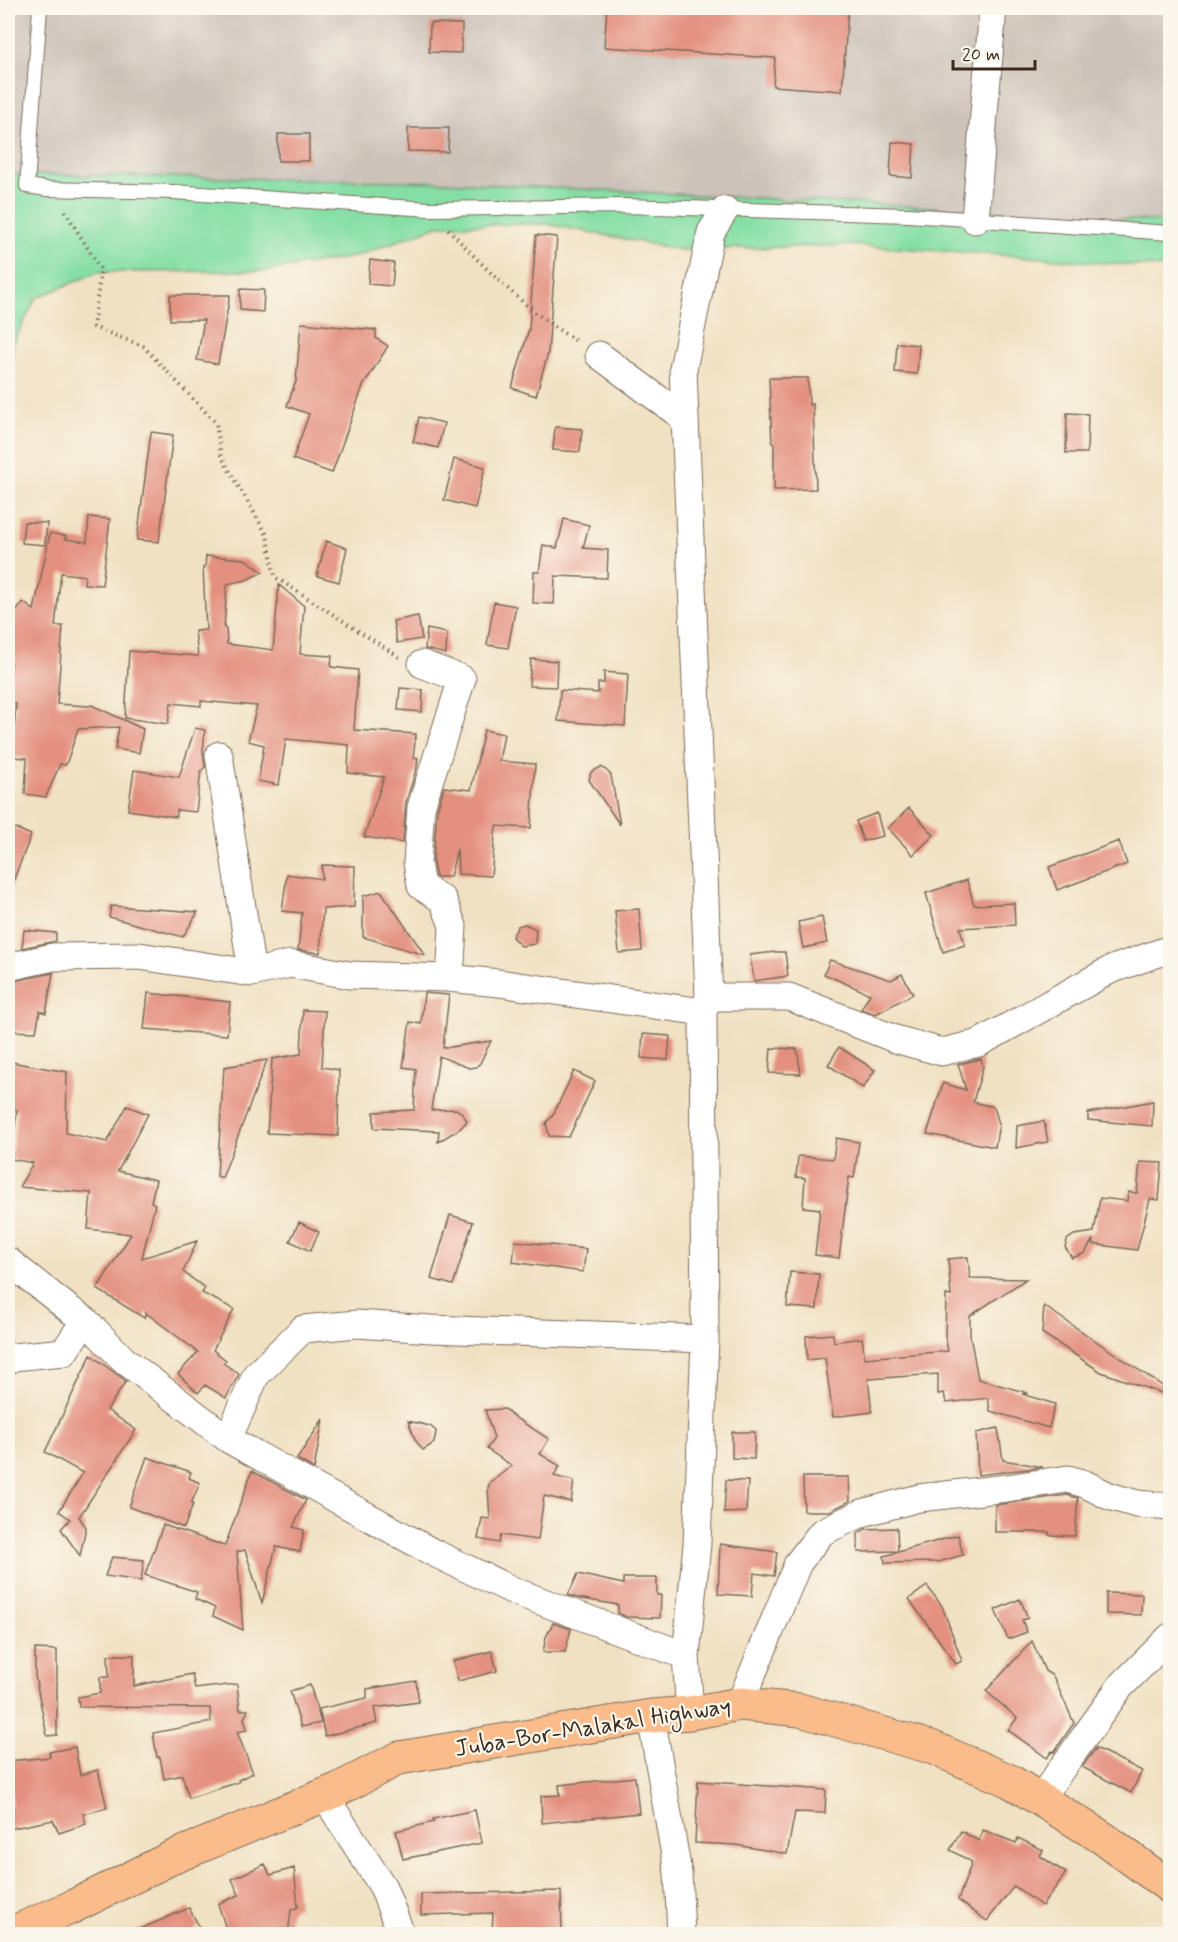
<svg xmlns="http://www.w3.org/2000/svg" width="1178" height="1942" viewBox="0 0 1178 1942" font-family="Mynerve,sans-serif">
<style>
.industrial{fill:#ccc2b9}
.green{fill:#85dfa5;stroke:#608462;stroke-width:1.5}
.building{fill:#e4907f}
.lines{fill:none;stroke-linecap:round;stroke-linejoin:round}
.service-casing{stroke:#7b6a58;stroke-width:16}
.minor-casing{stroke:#7b6a58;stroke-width:29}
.primary-casing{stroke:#7b6a58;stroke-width:35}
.path{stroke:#7b6a58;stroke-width:4;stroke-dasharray:1.5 4.5;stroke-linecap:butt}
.service{stroke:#fff;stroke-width:14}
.minor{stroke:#fff;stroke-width:27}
.primary{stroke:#fabc8b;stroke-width:33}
.labels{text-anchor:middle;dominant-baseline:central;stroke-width:4.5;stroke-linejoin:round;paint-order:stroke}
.street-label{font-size:24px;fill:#3b2a1e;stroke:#fbf7ec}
</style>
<rect width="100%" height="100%" fill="#fbf7ec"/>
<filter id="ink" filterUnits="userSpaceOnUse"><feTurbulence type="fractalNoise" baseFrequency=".0167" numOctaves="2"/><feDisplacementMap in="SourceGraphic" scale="12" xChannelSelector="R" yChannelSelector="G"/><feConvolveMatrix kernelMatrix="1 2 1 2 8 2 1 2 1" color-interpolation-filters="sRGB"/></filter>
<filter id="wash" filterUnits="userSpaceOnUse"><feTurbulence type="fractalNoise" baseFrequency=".008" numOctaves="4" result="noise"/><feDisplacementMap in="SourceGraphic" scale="24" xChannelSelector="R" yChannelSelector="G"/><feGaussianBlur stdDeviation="1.35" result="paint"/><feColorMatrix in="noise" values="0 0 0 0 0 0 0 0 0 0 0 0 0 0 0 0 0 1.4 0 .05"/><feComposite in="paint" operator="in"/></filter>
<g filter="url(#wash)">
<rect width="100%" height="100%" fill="#f1e1c3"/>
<path class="industrial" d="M8,8H1170V222L445,182L8,174Z"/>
<path class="green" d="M8,174L445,182L889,205L1170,222V268L1005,255L850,245L682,250L546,224L440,225L354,257L266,271L98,272L36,298L13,343L8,394Z"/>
<g id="blocks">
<path class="building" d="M607,8H848L842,91L773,86L775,58L604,47Z
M430,23L462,24L461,53L429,52Z
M408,128H449L448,152L408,151Z
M278,134H309V161H278Z
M892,142L914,144L912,178L890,176Z
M536,235L557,237L548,353L536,396L512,388L529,329Z
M370,260L394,263L392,286L368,284Z
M240,289L264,290L263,312L240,310Z
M170,295H230L218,364L197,360L204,320H170Z
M301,323L376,330V338L388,346L363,386L332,473L293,459L309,414L287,406L296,381Z
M897,343L919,345L917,374L895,372Z
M769,378H808L809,405L813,404L816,489L774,490V443H772Z
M1067,413L1088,414L1087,453H1066Z
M419,417L444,423L438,448L413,442Z
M555,427L582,429L580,452L553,450Z
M151,432L173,435L159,542L137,540Z
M454,459L485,467L475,508L444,500Z
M89,517L110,519L102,585L84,584L85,576L61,573L55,626H63L57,704L88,706L92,705L143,729L139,753L115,749L119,727L78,729L66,765L60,764L46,797L25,794L27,758L12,757L16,704L8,703L11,663L8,662V624L23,602L34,610L50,533L66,536L65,539L87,542Z
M564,519L589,525L583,548L608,550L607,578L555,576L554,604L533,603L534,572H539L543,545L557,548Z
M24,522L47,523L45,545L22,543Z
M326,541L347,548L339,582L317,576Z
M206,556L245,559L263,572L246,580L227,584L224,628H226L227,644L273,650L279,585L304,606L300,654L332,656L331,667L358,670L354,730L416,734L413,758H418L417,767L406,802L403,843L364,837L384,777L348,773L349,745L286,739L279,785L258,781L264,745L248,741L257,706L201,701V706L171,703L168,724L125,718L129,651L198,656L195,631L206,630L203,567H205Z
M494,602L516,606L508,648L487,645Z
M418,616L422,639L397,643L393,621Z
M427,629L447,633L446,654L425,649Z
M531,659L557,661L556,687L529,686Z
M604,672L628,674L625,726L558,721L560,690L598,693V683H604Z
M400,688L423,690L422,712L398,710Z
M195,728L205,730L203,751L205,767L201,771L196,812L177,810L176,817L128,810L134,770L179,777Z
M484,730L504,734L499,761L535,764L531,828L496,826L491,876L458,874L457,849L450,877H436L433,862L437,810L444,787L471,790Z
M601,767L606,770L611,775L620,825L589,780L591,772Z
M909,808L934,835L913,855L888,828Z
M877,813L883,836L863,841L856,821Z
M8,825L31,835L9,892H8Z
M1119,841L1127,864L1057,890L1049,867Z
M322,865L355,866L354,907L323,909L320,953L298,950L302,913L282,911L287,874L322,879Z
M967,880L974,905L1014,903L1015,925L960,928L965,945L943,952L926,893Z
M381,891L405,926L425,955L363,937V896Z
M111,906L198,912L183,937L109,917Z
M639,909L642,951L619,953L615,911Z
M822,917L827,943L803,948L798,922Z
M525,924L536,929L535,944L521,946L512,937L518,926Z
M24,930L56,933V941L22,948Z
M775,952H785L788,976L754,981L750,955Z
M830,960L891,980L902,974L913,994L876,1014L861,1009L870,994L824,974Z
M53,973L46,1013L40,1011L36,1032L8,1031V982Z
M148,993L230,1002L227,1035L144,1029Z
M424,993L449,995L443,1048L491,1041L480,1063L476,1067L469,1068L439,1056L431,1110L456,1109L462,1113L467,1121L461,1128L438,1142L439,1131L374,1128V1112L414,1110L416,1069L403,1067L410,1022L421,1024Z
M303,1010L325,1011L322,1067L339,1070L338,1136L267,1133L272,1059L301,1054Z
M643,1034L670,1036L668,1060L641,1058Z
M839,1047L875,1070L863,1088L828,1065Z
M771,1048L797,1049L801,1074L769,1073Z
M981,1059L983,1067L973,1102L994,1107L999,1124L995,1147L927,1134L943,1083L966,1090L958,1064Z
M267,1060L222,1178L217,1176L224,1067Z
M11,1062L67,1072L66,1133L107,1142L127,1106L148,1114L118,1171L156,1180L151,1202L155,1204L142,1258L197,1241L183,1272L205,1288L202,1293L234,1309L213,1350L226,1360L223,1363L239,1374L226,1398L205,1385L198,1393L178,1374L198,1352L146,1313L144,1318L97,1289L131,1234L88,1229L91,1193L19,1187L33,1163L11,1159L17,1110L8,1108V1078Z
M574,1071L595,1081L569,1137L549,1136L546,1123L553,1115Z
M1153,1101L1152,1126L1088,1120V1113Z
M1044,1121L1048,1142L1016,1148L1017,1126Z
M836,1138L859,1142L854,1178L849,1177L839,1258L815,1255L820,1209L803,1207L805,1178L796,1177L798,1156L833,1159Z
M1140,1162L1162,1163L1159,1200L1150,1199L1137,1250L1092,1244L1093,1239L1085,1253L1072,1258L1065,1247L1067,1240L1074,1235L1094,1232L1100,1198L1127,1201L1128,1192L1137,1193Z
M450,1215L473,1222L453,1285L431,1279Z
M299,1222L319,1232L310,1251L290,1241Z
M515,1241L586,1249L583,1272L513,1262Z
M968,1257L970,1278L1026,1279L970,1316V1335L978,1379L1028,1393L1022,1394L1055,1404L1049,1428L990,1411L988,1398L946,1403L944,1393L938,1394V1374L868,1379L872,1412L833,1417L825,1358L807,1360L806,1336L833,1334L834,1342L862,1338L865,1358L948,1351L945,1336L946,1295L951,1296L948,1259Z
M790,1272L819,1274L817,1309L787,1307Z
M1044,1306L1164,1387L1161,1393L1101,1372L1042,1333Z
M91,1355L126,1381L107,1410L136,1430L79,1517L86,1527L80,1556L61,1529L70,1519L59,1511L83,1473L45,1452Z
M505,1409L511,1415L549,1439L540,1454L560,1466L554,1476L574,1481L571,1502L544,1496L538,1540L501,1535L499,1543L478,1539L482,1518L490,1519L488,1488L490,1482L512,1466L487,1449L494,1438L485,1410Z
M323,1419L314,1469L297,1459Z
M408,1421L430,1426L436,1431L434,1443L423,1450L416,1441Z
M998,1428L1003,1460L1043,1467L978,1475L976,1433Z
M732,1432H755L754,1459L732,1458Z
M147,1457L191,1472L189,1478L200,1483L191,1504H193L184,1528L129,1507Z
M252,1471L306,1500L293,1527L304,1530L300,1552L276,1547L262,1603L245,1550L237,1552L243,1630L213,1616L215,1608L195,1599L197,1592L145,1575L163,1525L225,1546Z
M803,1477H849L850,1501L830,1511H804Z
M726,1480L748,1481L746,1512L724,1513Z
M1067,1495L1078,1498L1075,1536L1049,1535V1532H995V1505Z
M897,1528L898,1551L858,1552V1533L865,1529Z
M958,1535L963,1555L938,1562L885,1563L884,1556Z
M720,1544L777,1552L774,1576L754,1573L752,1596L718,1594Z
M112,1557L144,1560L141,1581L105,1576Z
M578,1574L623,1584V1578H657V1595H661L660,1618L626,1617L618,1613V1605L577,1598L568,1595Z
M927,1586L942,1606L962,1661L956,1664L909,1599Z
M1106,1593L1142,1594L1141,1615L1106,1614Z
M1020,1599L1028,1618L1022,1620L1027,1632L1008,1639L995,1610Z
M553,1623L571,1629L565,1652H543L546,1637Z
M1032,1641L1045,1671L1053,1676L1074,1723L1054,1752L1052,1751L1047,1758L1008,1730L1017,1718L986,1691Z
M35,1649L57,1650V1735L47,1736L35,1676Z
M492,1651L497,1671L458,1681L453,1661Z
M108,1655H134V1686L192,1674L195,1689L237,1684L240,1710H248L244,1718L247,1730L237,1732L253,1773L238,1780L239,1782L189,1798L182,1775L164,1779L160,1757H157L153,1733L211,1722L210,1708L79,1707L78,1697L100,1693V1677H109Z
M416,1681L419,1702L374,1708L377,1723L325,1736L319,1709L367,1698V1689Z
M310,1685L321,1723L301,1727L290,1691Z
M75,1747L80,1775L98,1770L107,1808L83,1814L86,1824L59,1833L53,1820L8,1829V1806L12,1805L8,1761L50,1757L49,1752Z
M1096,1748L1142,1771L1131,1793L1082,1767Z
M635,1777L639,1813L542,1823L541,1796L560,1795L559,1785Z
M698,1781L826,1790L825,1813L795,1812L787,1854L736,1845L695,1843Z
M475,1810L482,1843L403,1859L396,1831L434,1822L433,1819Z
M983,1830L1016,1843L1018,1838L1043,1850L1040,1856L1066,1873L1042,1906L1014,1886L987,1921L958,1900L972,1862L950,1850L961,1831L979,1841Z
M265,1864L270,1875L294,1868L298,1907L291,1910L288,1935H228L218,1904L239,1895L232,1879Z
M561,1891L562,1935H492L493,1913L421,1915V1894Z
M189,1908L199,1926L188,1935H126Z"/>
</g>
</g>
<g filter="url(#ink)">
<use href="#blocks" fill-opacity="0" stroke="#7b6a58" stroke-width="1.5"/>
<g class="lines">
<defs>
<path id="service" d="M40,8L27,186L47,189L173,192L429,209L625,206L908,215L1170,233"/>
<path id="minor" d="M975,220L993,8
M599,355L684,418
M422,664L462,679L421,807L417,863L421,886L443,900L453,926L451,962L448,978
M219,755L252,973
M8,967L53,957L139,956L252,973L290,964L350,975L448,978L499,983L703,1012
M709,997H789L895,1039L942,1052L979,1043L1110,970L1170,949
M8,1261L69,1309L85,1320L124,1360L228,1439L432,1552L514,1591L686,1656
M8,1361L13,1357L64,1352L85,1320
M228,1439L256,1375L303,1329L357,1324L431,1329L705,1339
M740,1704L798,1563L822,1532L862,1513L919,1498L1007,1488L1068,1479L1085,1484L1109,1496L1137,1504L1170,1507
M690,1713L686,1656L697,1544L705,1339L703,1012L709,997L683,369L711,232L725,210
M651,1716L678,1873L681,1934
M324,1795L383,1887L401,1934
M1040,1799L1120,1687L1170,1637"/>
<path id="primary" d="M10,1934L72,1907L171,1858L337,1790L399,1758L651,1716L690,1713L740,1704L800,1710L931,1747L1010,1781L1103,1838L1170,1887"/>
</defs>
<use href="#service" class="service-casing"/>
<use href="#minor" class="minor-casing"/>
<use href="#primary" class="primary-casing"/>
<path class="path" d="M65,211L101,270L93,327L143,346L216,423L221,456L267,535L275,577L399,657
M448,229C488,271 528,312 578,342"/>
<use href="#service" class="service"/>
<use href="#minor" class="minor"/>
<use href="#primary" class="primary"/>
</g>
</g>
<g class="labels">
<g class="street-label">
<text transform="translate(593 1728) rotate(-9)">Juba-Bor-Malakal Highway</text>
</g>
</g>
<rect width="1178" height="1942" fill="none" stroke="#fbf7ec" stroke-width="30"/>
<path d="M953 60v9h82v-9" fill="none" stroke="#3b2a1e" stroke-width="3"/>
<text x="962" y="60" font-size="18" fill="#3b2a1e" stroke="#fbf7ec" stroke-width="4.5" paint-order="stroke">20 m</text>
</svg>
